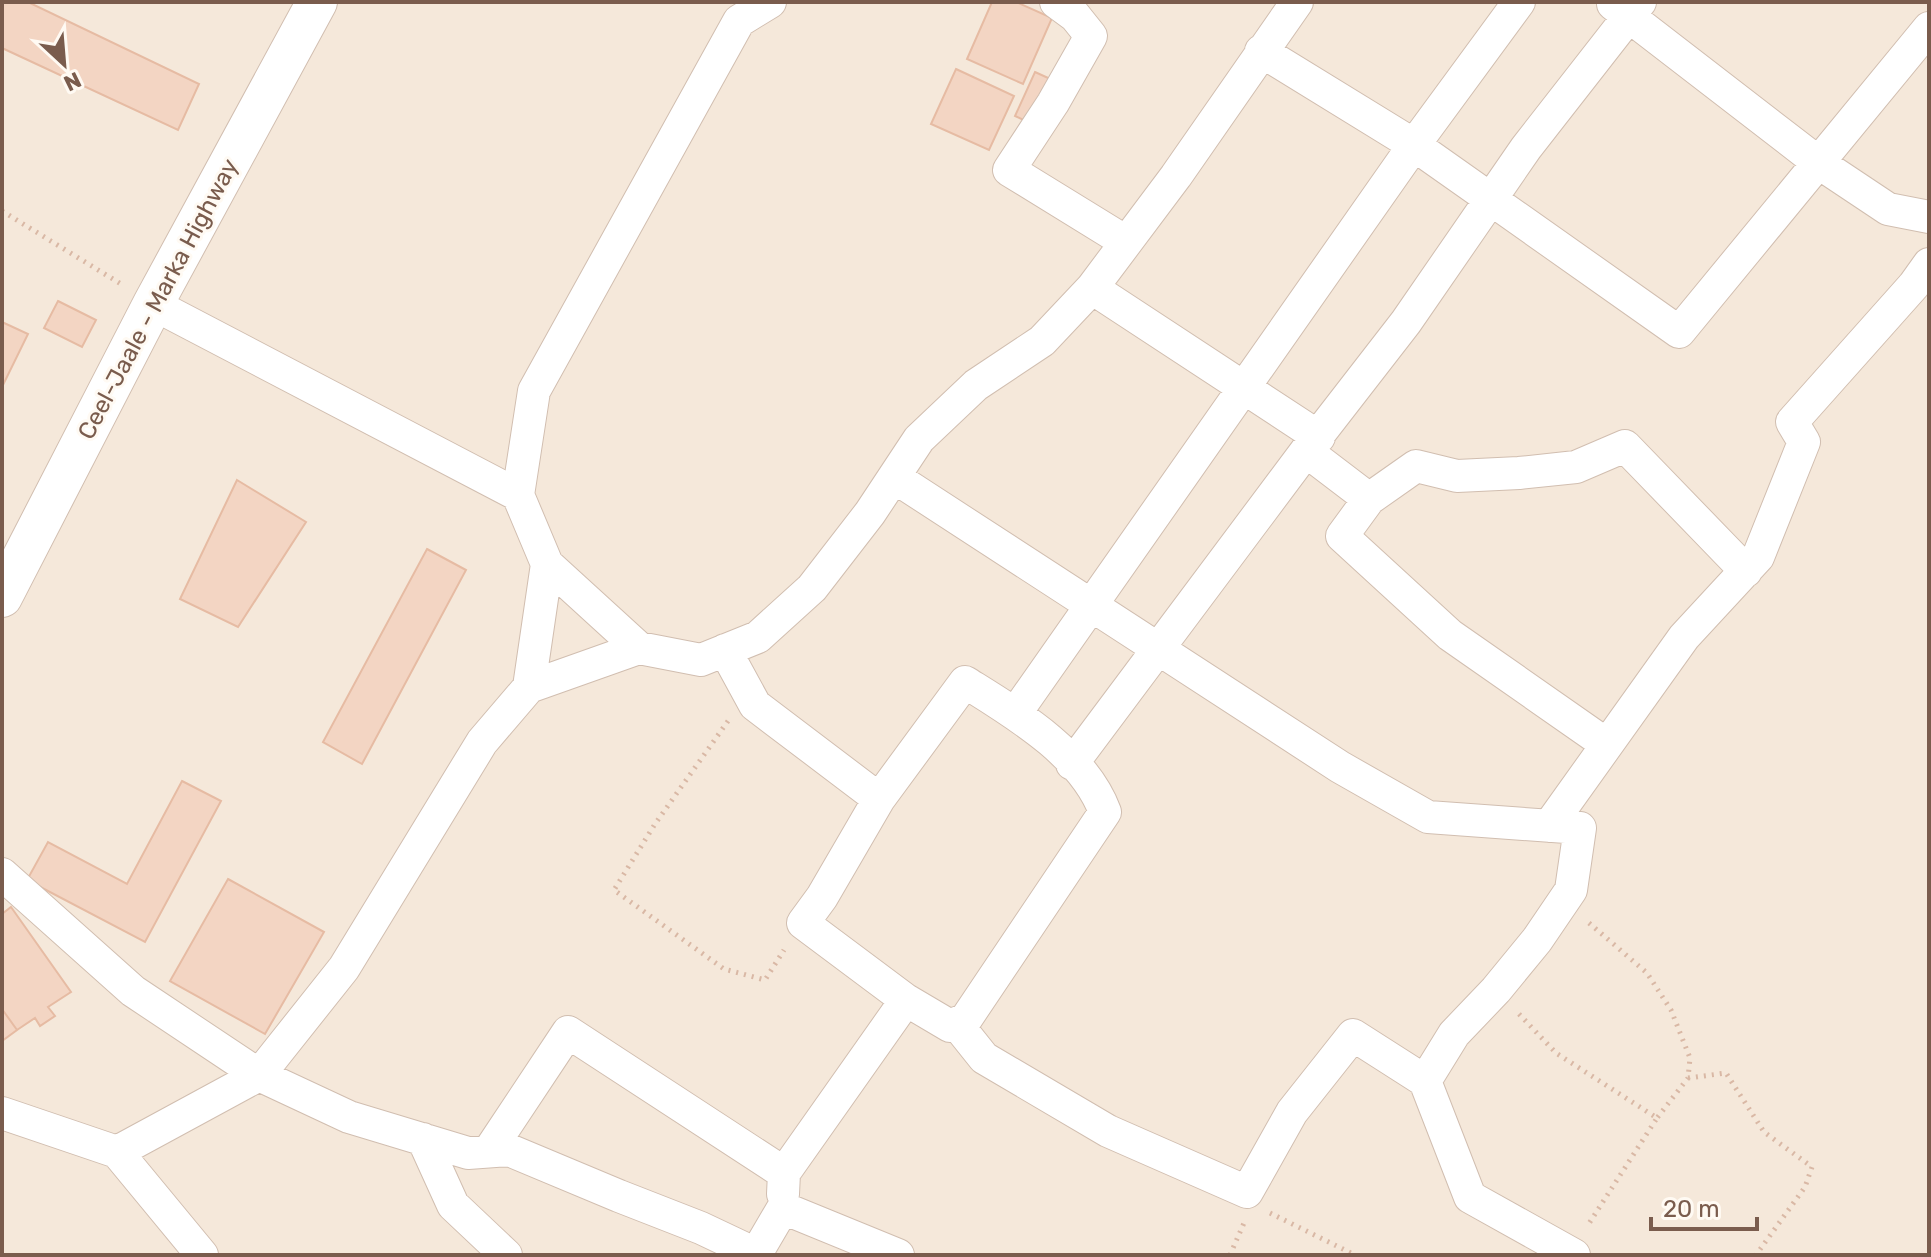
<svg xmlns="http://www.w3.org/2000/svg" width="1931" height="1257" viewBox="0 0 1931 1257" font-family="Rubik,sans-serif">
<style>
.residential{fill:#f5e8da}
.building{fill:#f3d5c3;stroke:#e6bba3;stroke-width:2}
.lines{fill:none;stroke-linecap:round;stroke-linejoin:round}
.minor-casing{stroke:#d1beb0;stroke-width:34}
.tertiary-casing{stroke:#d1beb0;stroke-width:42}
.path{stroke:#d9b8a5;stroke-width:5;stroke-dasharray:2 6;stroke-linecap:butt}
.minor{stroke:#fff;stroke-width:32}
.tertiary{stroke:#fff;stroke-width:40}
.labels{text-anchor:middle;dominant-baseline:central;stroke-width:6;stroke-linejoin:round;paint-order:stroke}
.street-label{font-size:24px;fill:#7a5c4d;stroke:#fffaf3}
</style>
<rect width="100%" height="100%" fill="#fdf6ec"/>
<path class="residential" d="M2,2H1929V1255H2Z"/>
<path class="building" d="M2,2H28L199,84L178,130L2,48Z
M992,2H1016L1052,18L1023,84L967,59Z
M956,69L1014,96L989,150L931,124Z
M1035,72L1057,82L1036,126L1015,116Z
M58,301L96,320L82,347L44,328Z
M2,322L28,334L2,387Z
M237,480L306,522L238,627L180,599Z
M427,549L466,570L362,764L323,742Z
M182,781L221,801L145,942L27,880L48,842L127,884Z
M228,879L324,932L265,1034L170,981Z
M11,907L71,992L48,1007L55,1016L40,1026L35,1018L17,1030L2,1009V914Z
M2,1009L17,1030L2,1041Z"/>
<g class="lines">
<defs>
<path id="minor" d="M1056,2L1075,16L1091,36L1053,103L1009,170L1126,242
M1613,4L1819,163L1888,209L1929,217
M1261,51L1414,145L1679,332L1929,28
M1092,288L1319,437
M153,304L518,495
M1306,451L1369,499L1416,466L1457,476L1519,473L1576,467L1625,446L1746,571
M894,477L1340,767L1428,817L1580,828L1571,890L1537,940L1496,990L1454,1034L1425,1081L1470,1197L1574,1255
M1369,499L1342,536L1450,635L1606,744
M639,648L547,564L518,495L534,391L739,21L770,2
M725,650L755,705L879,799L965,682C1016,714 1083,753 1105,812L966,1019L950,1026L906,1000L803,923L822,897L879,799
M529,687L547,564
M1015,714L1414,145L1519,2
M1072,764L1306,451L1406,322L1526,148L1640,2
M1549,826L1684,637L1758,557L1804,442L1792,422L1914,285L1929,264
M2,874L133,991L259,1075L349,1117L468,1153L509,1150L619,1196L701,1228L756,1254L783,1208L898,1255
M956,1023L984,1058L1108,1131L1247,1192L1292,1112L1353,1035L1425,1081
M2,1113L117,1152L259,1075L344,968L482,742L529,687L639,648L701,660L758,637L812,588L870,513L919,439L976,385L1042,341L1092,288L1176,176L1297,2
M423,1139L453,1205L506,1255
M489,1151L568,1032L784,1173
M117,1152L202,1255
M783,1194L784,1173L906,1000"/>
<path id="tertiary" d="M2,597L153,304L317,2"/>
</defs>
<use href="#minor" class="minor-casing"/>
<use href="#tertiary" class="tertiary-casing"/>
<path class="path" d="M2,211L121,284
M728,721L655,824L614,890L724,969L765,980L784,950
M1589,923L1647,973L1671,1010L1690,1058L1688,1078L1657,1118
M1519,1014L1556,1053L1657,1118L1588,1225
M1688,1078L1726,1073L1764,1132L1812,1167L1805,1187L1756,1255
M1270,1213L1355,1255
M1230,1255L1244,1223"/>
<use href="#minor" class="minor"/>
<use href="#tertiary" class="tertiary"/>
</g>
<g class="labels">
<g class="street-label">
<text transform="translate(158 299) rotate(-62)">Ceel-Jaale - Marka Highway</text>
</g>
</g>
<rect width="1931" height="1257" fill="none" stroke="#7a5c4d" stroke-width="8"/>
<g transform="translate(64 64) rotate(154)" stroke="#fffaf3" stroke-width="6" paint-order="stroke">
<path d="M0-6L14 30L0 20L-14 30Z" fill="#7a5c4d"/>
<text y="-12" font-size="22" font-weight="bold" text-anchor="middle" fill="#7a5c4d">N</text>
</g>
<path d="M1651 1217v12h106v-12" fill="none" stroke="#7a5c4d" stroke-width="4"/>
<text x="1663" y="1217" font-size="24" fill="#7a5c4d" stroke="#fffaf3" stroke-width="6" paint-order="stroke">20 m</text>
</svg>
